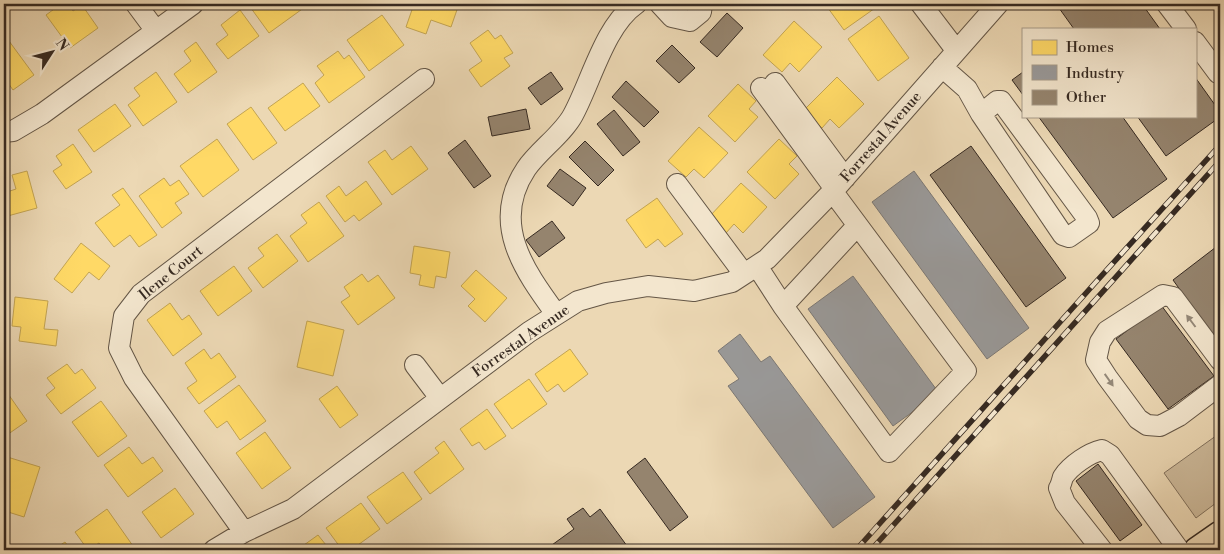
<svg xmlns="http://www.w3.org/2000/svg" width="1224" height="554" viewBox="0 0 1224 554" font-family="'Libre Bodoni',serif">
<style>
.green{fill:#cdba9b;stroke:#82725e}
.homes{fill:#ffd966;stroke:#c3a452}
.industry{fill:#999;stroke:#7b7875}
.building{fill:#95846e;stroke:#362a22}
.lines{fill:none;stroke-linecap:round;stroke-linejoin:round}
.minor-casing{stroke:#645646;stroke-width:22}
.major-casing{stroke:#362a22;stroke-width:28}
.minor{stroke:#f3e6ce;stroke-width:20}
.major{stroke:#ecd8b4;stroke-width:25}
.rail-casing{stroke:#362a22;stroke-width:5.5}
.rail{stroke:#f3e6ce;stroke-width:4;stroke-dasharray:11;stroke-linecap:butt}
.oneway{fill:#948878}
.labels{text-anchor:middle;dominant-baseline:central;stroke-width:5;stroke-linejoin:round;paint-order:stroke}
.street-label{font-size:15px;fill:#362a22;stroke:#f3e6ce}
</style>
<rect width="100%" height="100%" fill="#ecd8b4"/>
<filter id="stains"><feTurbulence type="fractalNoise" baseFrequency=".004" numOctaves="4"/><feColorMatrix values="0 0 0 0 .2 0 0 0 0 .09 0 0 0 0 .02 0 0 0 .5 -.17"/></filter>
<radialGradient id="worn" r=".72"><stop offset=".6" stop-color="#630" stop-opacity="0"/><stop offset="1" stop-color="#630" stop-opacity=".3"/></radialGradient>
<path class="green" d="M1220,433V500L1196,518L1164,473Z"/>
<path class="homes" d="M61,4H68L73,11L82,5L98,28L70,48L46,15Z
M248,4H302L305,7L269,33Z
M414,4H459L451,27L431,20L426,34L406,27Z
M825,4H876L878,6L844,30Z
M240,10L259,36L228,59L216,44L228,35L221,25Z
M382,15L404,45L369,71L347,40Z
M879,16L909,58L878,81L848,39Z
M794,21L822,47L799,72L790,63L782,72L763,55Z
M488,30L495,39L501,35L513,53L504,58L510,66L481,87L469,70L482,61L470,43Z
M9,41L34,75L13,90L6,80L4,82V45Z
M196,42L217,72L188,93L174,74L191,61L184,51Z
M338,51L344,59L349,55L365,77L329,103L315,83L324,75L317,66Z
M156,72L177,102L143,126L128,105L140,96L134,88Z
M837,77L864,104L839,128L830,119L822,128L804,110Z
M303,83L320,106L285,131L268,108Z
M738,84L756,101L749,109L758,117L735,142L708,116Z
M115,104L131,126L94,152L78,130Z
M251,107L277,143L253,160L227,124Z
M699,127L728,153L704,178L694,169L686,177L668,161Z
M217,139L239,170L203,197L180,166Z
M779,139L797,156L789,164L799,174L775,199L747,172Z
M73,144L92,172L66,189L53,171L62,165L56,156Z
M411,146L428,169L392,195L368,162L385,150L392,160Z
M27,171L37,208L4,217V193L16,189L12,175Z
M164,178L170,186L179,180L189,194L175,203L182,213L162,228L139,196Z
M366,181L382,204L359,221L354,215L345,222L326,196L339,186L346,196Z
M741,183L767,207L743,233L734,224L726,233L709,217Z
M123,188L157,235L139,247L130,235L114,247L95,223L120,205L112,195Z
M657,198L683,234L665,247L658,239L646,248L626,220Z
M319,202L344,236L308,262L290,236L307,223L301,215Z
M277,234L298,261L263,288L248,268L264,256L258,248Z
M81,243L110,266L99,280L89,272L72,293L54,279Z
M414,246L450,252L446,278L436,276L434,288L419,285L421,275L410,273Z
M234,266L252,291L218,316L200,291Z
M476,270L507,298L485,322L468,306L475,299L461,286Z
M362,274L368,282L378,275L395,298L358,325L341,302L350,296L344,287Z
M15,297L48,301L44,329L58,330L56,346L19,341L21,327L12,326Z
M170,303L182,320L189,315L202,334L173,356L147,320Z
M307,321L344,330L333,376L297,367Z
M204,349L211,359L219,353L236,377L199,404L187,388L197,381L185,363Z
M570,349L588,374L564,392L558,384L547,392L535,374Z
M67,364L75,374L82,369L96,388L61,414L46,395L55,388L47,378Z
M529,379L547,404L512,429L494,404Z
M239,385L266,421L240,440L227,421L217,428L204,411Z
M337,386L358,415L340,428L319,399Z
M4,388L27,421L4,437Z
M101,401L127,436L98,457L72,422Z
M487,409L506,436L485,450L479,442L472,446L460,429Z
M265,432L291,468L262,489L236,453Z
M444,441L464,469L430,494L414,472L439,453L435,448Z
M129,447L142,464L153,457L163,471L128,497L104,465Z
M4,456L40,467L24,517L5,511L9,498L4,496Z
M403,472L422,499L387,524L367,497Z
M175,488L194,514L161,538L142,512Z
M361,503L380,529L351,550H345L342,546L340,547L326,528Z
M107,509L133,546L128,550H115L114,548L111,550H105L99,543L88,550L75,532Z
M318,535L330,550H297Z
M65,542L71,550H53Z"/>
<path class="industry" d="M914,171L1029,328L987,359L872,202Z
M853,276L939,393L893,426L808,309Z
M740,334L761,362L770,356L875,497L833,528L728,386L739,379L718,351Z"/>
<path class="building" d="M1065,4H1142L1160,29H1074L1059,8Z
M727,13L743,28L717,57L700,42Z
M672,45L695,68L679,83L656,61Z
M551,72L563,89L541,105L528,88Z
M1023,72V95L1012,80Z
M1195,77L1220,112V117L1166,156L1137,116H1195Z
M626,81L659,112L644,127L612,97Z
M526,109L530,129L492,136L488,117Z
M614,110L640,142L623,156L597,124Z
M1038,116H1122L1167,179L1113,218Z
M465,140L491,176L474,188L448,153Z
M585,141L614,170L598,186L569,157Z
M971,146L1066,278L1026,307L930,175Z
M560,169L586,188L573,206L547,186Z
M552,221L565,238L539,257L526,240Z
M1220,244V345L1173,280Z
M1161,305L1214,376L1168,409L1116,339Z
M645,458L688,517L670,531L627,472Z
M1098,464L1142,525L1120,541L1076,481Z
M583,508L590,517L600,509L630,550H545L574,529L567,519Z"/>
<g class="lines">
<defs>
<path id="minor" d="M136,4L156,31
M660,4L672,17L690,21L701,12L702,4
M921,4L956,50
M1167,4L1186,29
M1195,42L1218,73
M942,67L967,89L981,114L1063,235L1069,237L1089,223L1087,218L1001,101H997L981,114
M775,83L845,178
M761,88L835,189
M4,132L13,131L42,114L193,4
M677,184L744,274
M757,266L783,306L889,452L966,371L833,192
M783,306L857,226
M556,314C524,270 490,223 526,169C538,151 563,134 573,115C591,82 605,25 636,4
M1220,360L1173,297L1163,295L1107,331L1100,342L1096,360L1107,377L1138,419L1147,425L1160,426L1179,416L1220,385
M415,365L440,398
M244,532L134,378L119,348L124,316L141,294L424,79
M214,550L244,532L293,509L529,332L578,301L606,293L648,286L694,291L732,282L767,259L835,189L998,4
M1102,550L1065,503L1059,488C1061,485 1062,480 1063,477C1071,465 1089,453 1102,450L1110,455L1179,550"/>
<path id="major" d="M1197,550L1220,534"/>
</defs>
<use href="#minor" class="minor-casing"/>
<use href="#major" class="major-casing"/>
<use href="#minor" class="minor"/>
<use href="#major" class="major"/>
<defs>
<path id="rail" d="M856,550L1095,283L1220,145
M871,550L1220,161"/>
</defs>
<use href="#rail" class="rail-casing"/>
<use href="#rail" class="rail"/>
</g>
<defs><path id="oneway-solid" d="M-6-.8H1V-3.2L6.5 0L1 3.2V.8H-6Z" transform="scale(1.25)"/></defs>
<g class="oneway">
<use href="#oneway-solid" transform="translate(1191 321) rotate(-127)"/>
<use href="#oneway-solid" transform="translate(1109 380) rotate(55)"/>
</g>
<g class="labels">
<g class="street-label">
<text transform="translate(881 137) rotate(-49)">Forrestal Avenue</text>
<text transform="translate(171 273) rotate(-39)">Ilene Court</text>
<text transform="translate(521 341) rotate(-35)">Forrestal Avenue</text>
</g>
</g>
<rect width="1224" height="554" fill="none" stroke="#ecd8b4" stroke-width="20"/>
<rect x="5" y="5" width="1214" height="544" fill="none" stroke="#362a22" stroke-width="2.5"/>
<rect x="10" y="10" width="1204" height="534" fill="none" stroke="#362a22"/>
<rect x="1022" y="28" width="175" height="90" fill="#f3e6ce" stroke="#a79b89"/>
<rect x="1032" y="40" width="25" height="15" fill="#ffd966" stroke="#a79b89"/>
<text x="1066" y="52" font-size="15" fill="#362a22">Homes</text>
<rect x="1032" y="65" width="25" height="15" fill="#999999" stroke="#a79b89"/>
<text x="1066" y="78" font-size="15" fill="#362a22">Industry</text>
<rect x="1032" y="90" width="25" height="15" fill="#95846e" stroke="#a79b89"/>
<text x="1066" y="102" font-size="15" fill="#362a22">Other</text>
<g transform="translate(52 52) rotate(54)" stroke="#f3e6ce" stroke-width="4" paint-order="stroke">
<path d="M0-4L9 19L0 12L-9 19Z" fill="#362a22"/>
<text y="-8" font-size="14" font-weight="bold" text-anchor="middle" fill="#362a22">N</text>
</g>
<rect width="100%" height="100%" filter="url(#stains)"/>
<rect width="100%" height="100%" fill="url(#worn)"/>
</svg>
